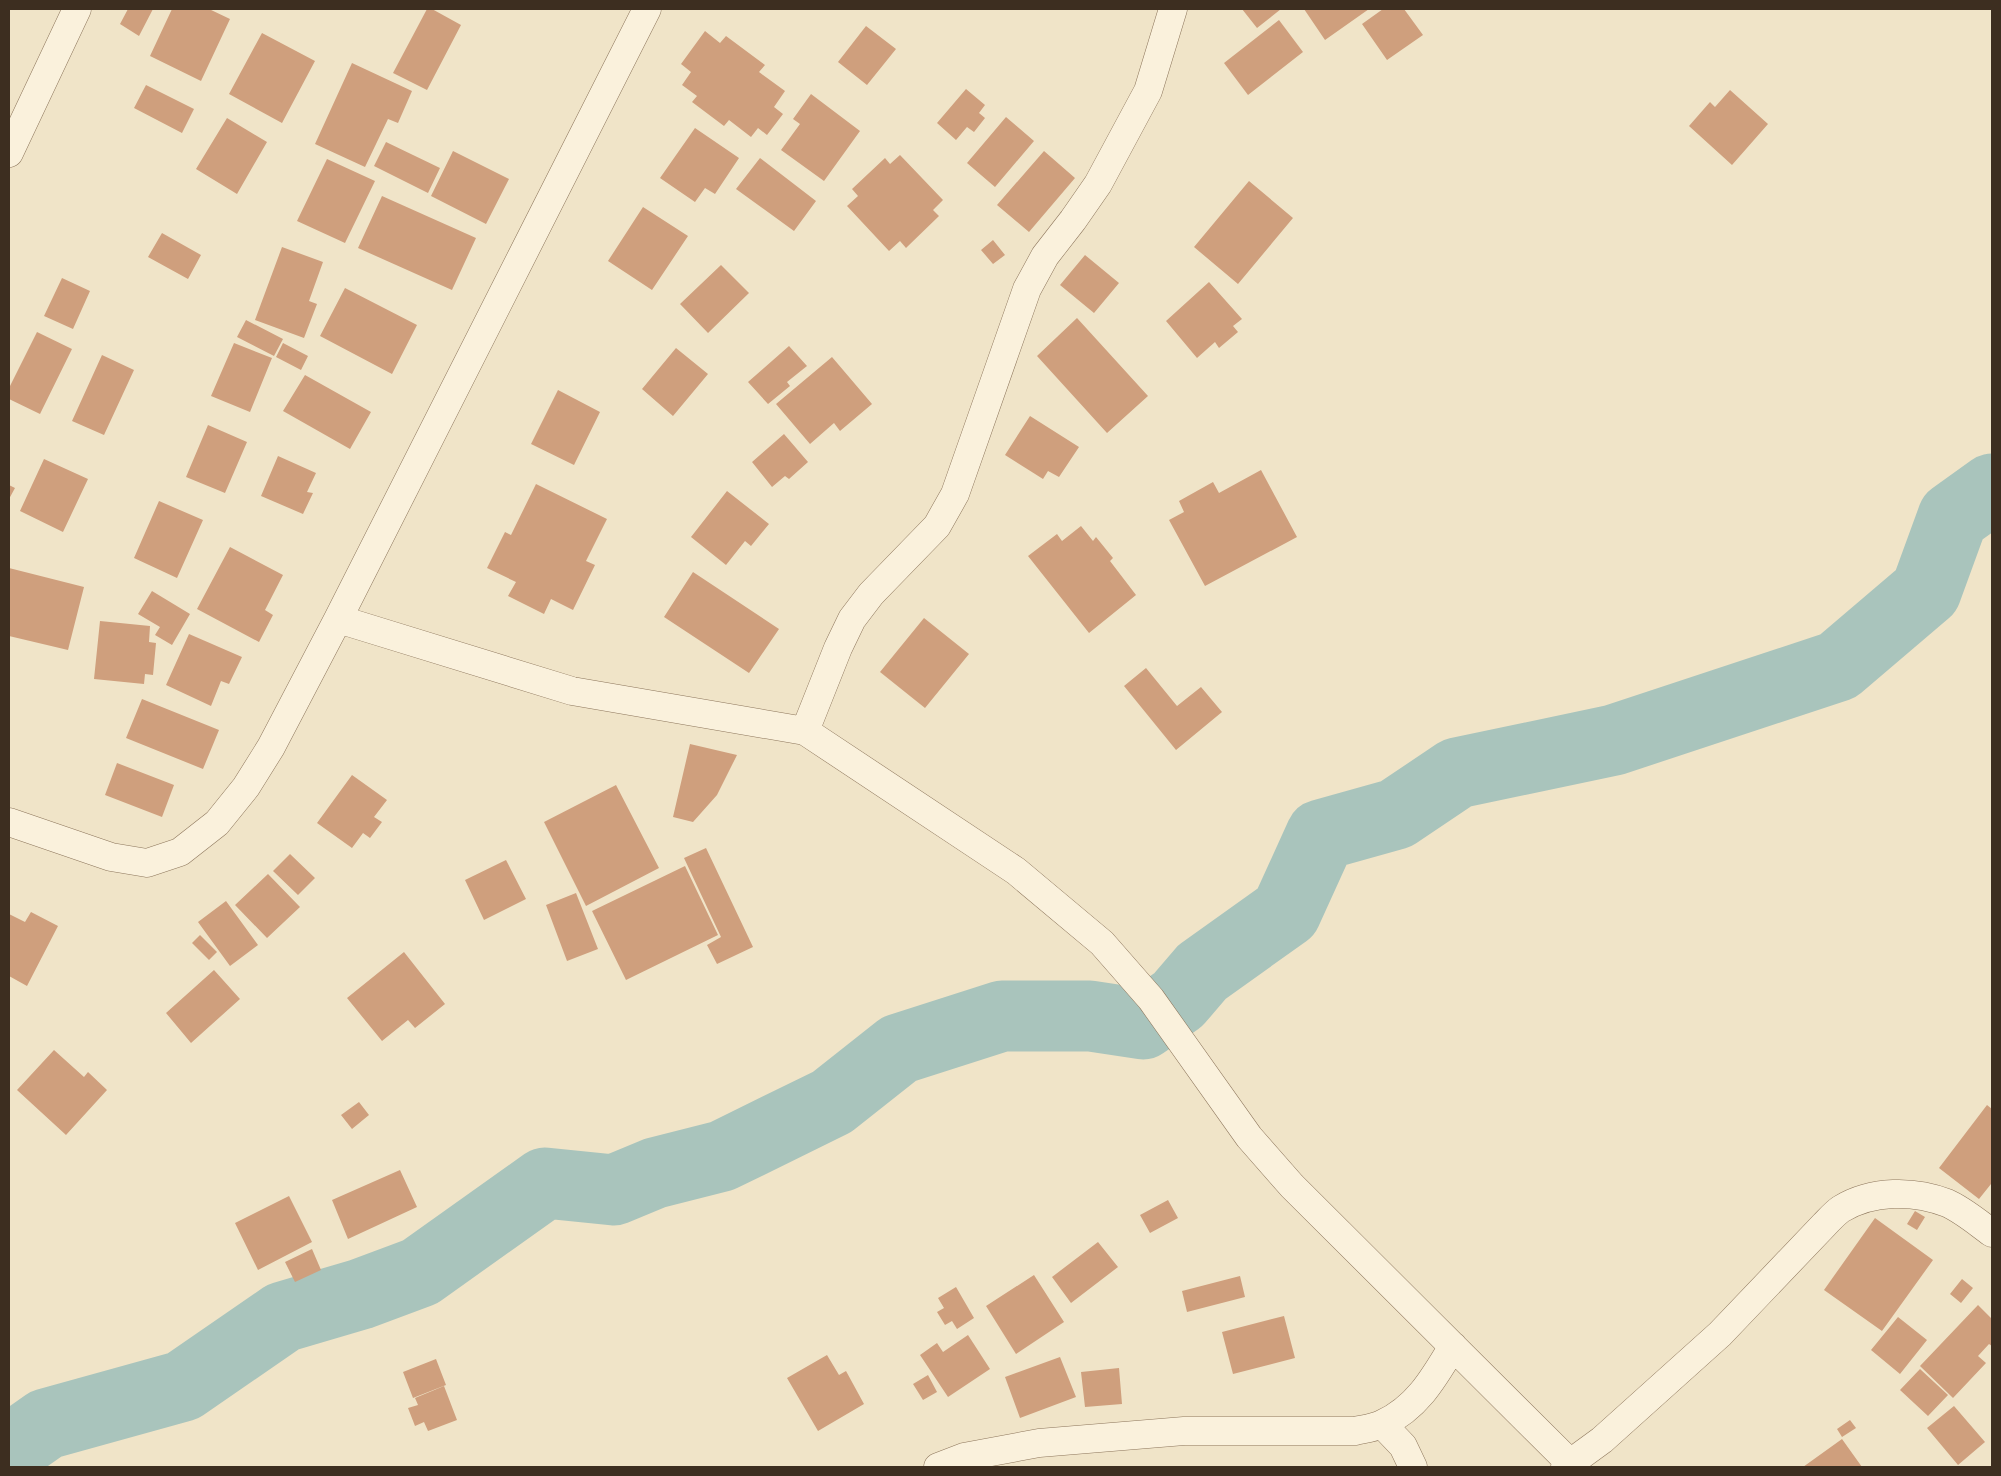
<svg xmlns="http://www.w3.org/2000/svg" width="2001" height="1476" viewBox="0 0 2001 1476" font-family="'Times New Roman',serif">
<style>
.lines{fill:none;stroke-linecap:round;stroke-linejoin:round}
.river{stroke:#a9c4bc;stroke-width:71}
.building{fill:#cf9f7d}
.minor-casing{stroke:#8d765c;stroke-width:29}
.minor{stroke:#faf1dc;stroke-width:28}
</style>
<rect width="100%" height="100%" fill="#f0e4c8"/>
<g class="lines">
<path class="river" d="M9,1450L46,1424L183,1386L283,1317L361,1294L420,1272L545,1183L614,1190L655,1173L722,1156L832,1102L899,1049L1002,1016H1090L1143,1024L1178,1000L1202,972L1286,912L1321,835L1396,814L1457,773L1614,740L1838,666L1926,591L1953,517L1992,489"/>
</g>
<path class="building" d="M128,9H153L139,36L120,24Z
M172,9H209L230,19L201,81L150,56Z
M427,9H432L461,25L427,90L393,73Z
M1242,9H1281L1257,28Z
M1304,9H1369L1325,40Z
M1383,9H1404L1423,35L1387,60L1362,24Z
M1279,20L1303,52L1248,95L1224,63Z
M866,26L896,49L867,85L838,62Z
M705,31L720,43L726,36L765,65L759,72L785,91L774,107L783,114L767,135L758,128L751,137L729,120L724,126L692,102L697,96L682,85L691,72L681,64Z
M262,33L315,61L282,123L229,94Z
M352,63L412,91L398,123L388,119L365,167L315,144Z
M146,85L194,109L182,133L134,108Z
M966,89L985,105L979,113L985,118L974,132L967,127L956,140L937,123Z
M1730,90L1768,124L1732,165L1689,126L1710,102L1715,107Z
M811,94L860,131L824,181L781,150L800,124L793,119Z
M1006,117L1034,141L995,187L967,163Z
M227,118L267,142L237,194L196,169Z
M695,128L739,158L715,194L705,188L695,202L660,178Z
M386,142L440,168L428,193L374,166Z
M453,151L509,179L486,224L431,196Z
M1044,151L1075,178L1029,232L997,205Z
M900,155L943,200L933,210L939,216L906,248L900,241L889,251L847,206L858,196L852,189L885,158L890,164Z
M760,158L816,201L794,231L736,189Z
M327,159L375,181L345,243L297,221Z
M1249,181L1293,218L1238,284L1194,247Z
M382,196L476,238L452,290L358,248Z
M643,207L688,236L652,290L608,261Z
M162,233L201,255L188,279L148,257Z
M993,240L1005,255L993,264L981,250Z
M282,247L323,262L309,301L317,304L304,338L255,320Z
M1085,255L1119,283L1094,313L1060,285Z
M721,265L749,293L708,333L680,304Z
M62,278L90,291L73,329L44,316Z
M1209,282L1242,319L1233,326L1238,332L1219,348L1215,342L1197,358L1166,321Z
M345,288L417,325L392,374L320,336Z
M1077,318L1148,396L1107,433L1037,356Z
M246,320L283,339L274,356L237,337Z
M37,332L72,349L40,414L9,399V388Z
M234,343L272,358L250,412L211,396Z
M283,343L308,356L301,370L276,357Z
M789,346L807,366L787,382L790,386L768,404L748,382Z
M676,348L708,374L673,416L642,389Z
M102,355L134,370L104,435L72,421Z
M832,357L872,404L840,431L834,423L810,444L776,404Z
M305,375L371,412L350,449L283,411Z
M558,390L600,412L574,465L531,444Z
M1030,416L1079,447L1059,477L1048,471L1043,479L1005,455Z
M208,425L247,442L225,493L186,477Z
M784,434L808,462L789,479L785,476L772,487L752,462Z
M278,456L316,473L307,492L313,493L303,514L261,496Z
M44,459L88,479L63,532L20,511Z
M1261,470L1297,537L1205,586L1169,520L1184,512L1179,501L1213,482L1219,493Z
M536,484L607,519L586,561L595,565L573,610L551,599L544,614L508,596L516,582L487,568L505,532L511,535Z
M9,485L15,488L9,499Z
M727,491L769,524L751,546L745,541L726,565L691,537Z
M159,501L203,520L177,578L134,558Z
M1081,526L1093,541L1096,537L1113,558L1110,561L1136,595L1089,633L1028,556L1057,534L1062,541Z
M230,547L283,575L265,610L273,615L259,642L197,609Z
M9,568L84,587L68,650L9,636Z
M693,572L779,629L749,673L664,617Z
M152,591L190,614L172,645L155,635L160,627L138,614Z
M924,618L969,654L925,708L880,672Z
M100,621L150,626L149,642L156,643L153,675L145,674L144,684L94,679Z
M189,634L242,657L229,684L221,681L211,706L166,685Z
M1146,668L1177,706L1201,687L1222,712L1176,750L1124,686Z
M142,699L219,730L203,769L126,738Z
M690,744L737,755L717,795L693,822L673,817Z
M117,763L174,785L162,817L105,795Z
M352,775L387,800L374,817L382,822L370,838L363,833L352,848L317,823Z
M616,785L659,868L586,906L544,822Z
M706,848L753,947L717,964L707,945L721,937L684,858Z
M290,854L315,878L298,895L273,871Z
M506,860L526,899L484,920L465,880Z
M685,866L718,935L626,980L592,911Z
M268,874L300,907L267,938L235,905Z
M576,893L598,949L567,961L546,905Z
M226,901L258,945L230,966L198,922Z
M31,912L58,926L27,986L9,976V914L25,922Z
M200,935L217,952L209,960L192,943Z
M404,952L445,1004L415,1028L408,1020L382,1041L347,998Z
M214,970L240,999L191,1043L166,1013Z
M54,1050L84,1077L88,1072L107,1090L66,1135L17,1090Z
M359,1102L369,1115L352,1129L341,1115Z
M1987,1105L1992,1109V1185L1991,1184L1979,1199L1939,1168Z
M400,1170L417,1207L348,1239L332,1200Z
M289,1196L312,1242L258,1270L235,1223Z
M1168,1200L1178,1218L1150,1233L1140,1215Z
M1915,1211L1925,1217L1917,1230L1907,1224Z
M1875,1218L1933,1260L1882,1331L1824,1290Z
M1098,1242L1118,1267L1071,1303L1052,1277Z
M312,1249L321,1270L295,1282L285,1262Z
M1034,1275L1064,1322L1016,1354L986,1306Z
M1240,1276L1245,1297L1187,1312L1182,1291Z
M1962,1279L1973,1288L1961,1303L1950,1294Z
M956,1287L974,1318L957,1329L952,1321L945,1325L937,1312L944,1308L938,1298Z
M1978,1305L1992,1319V1346L1989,1344L1978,1356L1986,1363L1953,1398L1920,1366Z
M1284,1316L1295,1358L1233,1374L1222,1332Z
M1898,1317L1927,1340L1900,1374L1871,1350Z
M968,1335L990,1369L948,1397L920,1355L937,1343L943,1352Z
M827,1355L839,1375L846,1371L864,1404L818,1431L787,1378Z
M1060,1357L1076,1397L1020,1418L1005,1377Z
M436,1359L446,1385L413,1398L403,1372Z
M1119,1368L1122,1404L1085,1407L1081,1372Z
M1920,1369L1948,1395L1928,1416L1900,1390Z
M928,1375L937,1392L923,1400L913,1384Z
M444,1386L457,1420L428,1431L424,1422L415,1426L408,1408L418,1405L415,1398Z
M1954,1406L1985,1442L1958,1465L1927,1428Z
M1850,1420L1856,1428L1842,1437L1837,1429Z
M1842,1439L1862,1467H1803Z"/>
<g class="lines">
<defs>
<path id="minor" d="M9,153L77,9
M338,619L572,691L805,731L1016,871L1102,943L1151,999L1249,1137L1292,1186L1574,1467
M805,731L838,648L852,619L871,594L937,526L955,494L1027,289L1045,256L1073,220L1098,184L1148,91L1173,9
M9,822L111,857L147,863L180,852L217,823L246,787L271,747L338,619L647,9
M1382,1424L1403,1446L1413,1467
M938,1467L964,1457L1039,1443L1184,1431H1355C1364,1429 1374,1428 1382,1424C1417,1408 1434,1378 1453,1346
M1565,1467L1602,1440L1720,1334L1824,1225C1829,1220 1835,1213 1841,1209C1872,1190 1914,1190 1947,1203C1963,1210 1978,1223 1992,1233"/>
</defs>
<use href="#minor" class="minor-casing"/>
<use href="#minor" class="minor"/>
</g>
<rect width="2001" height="1476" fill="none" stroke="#3d2e20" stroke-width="20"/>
</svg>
